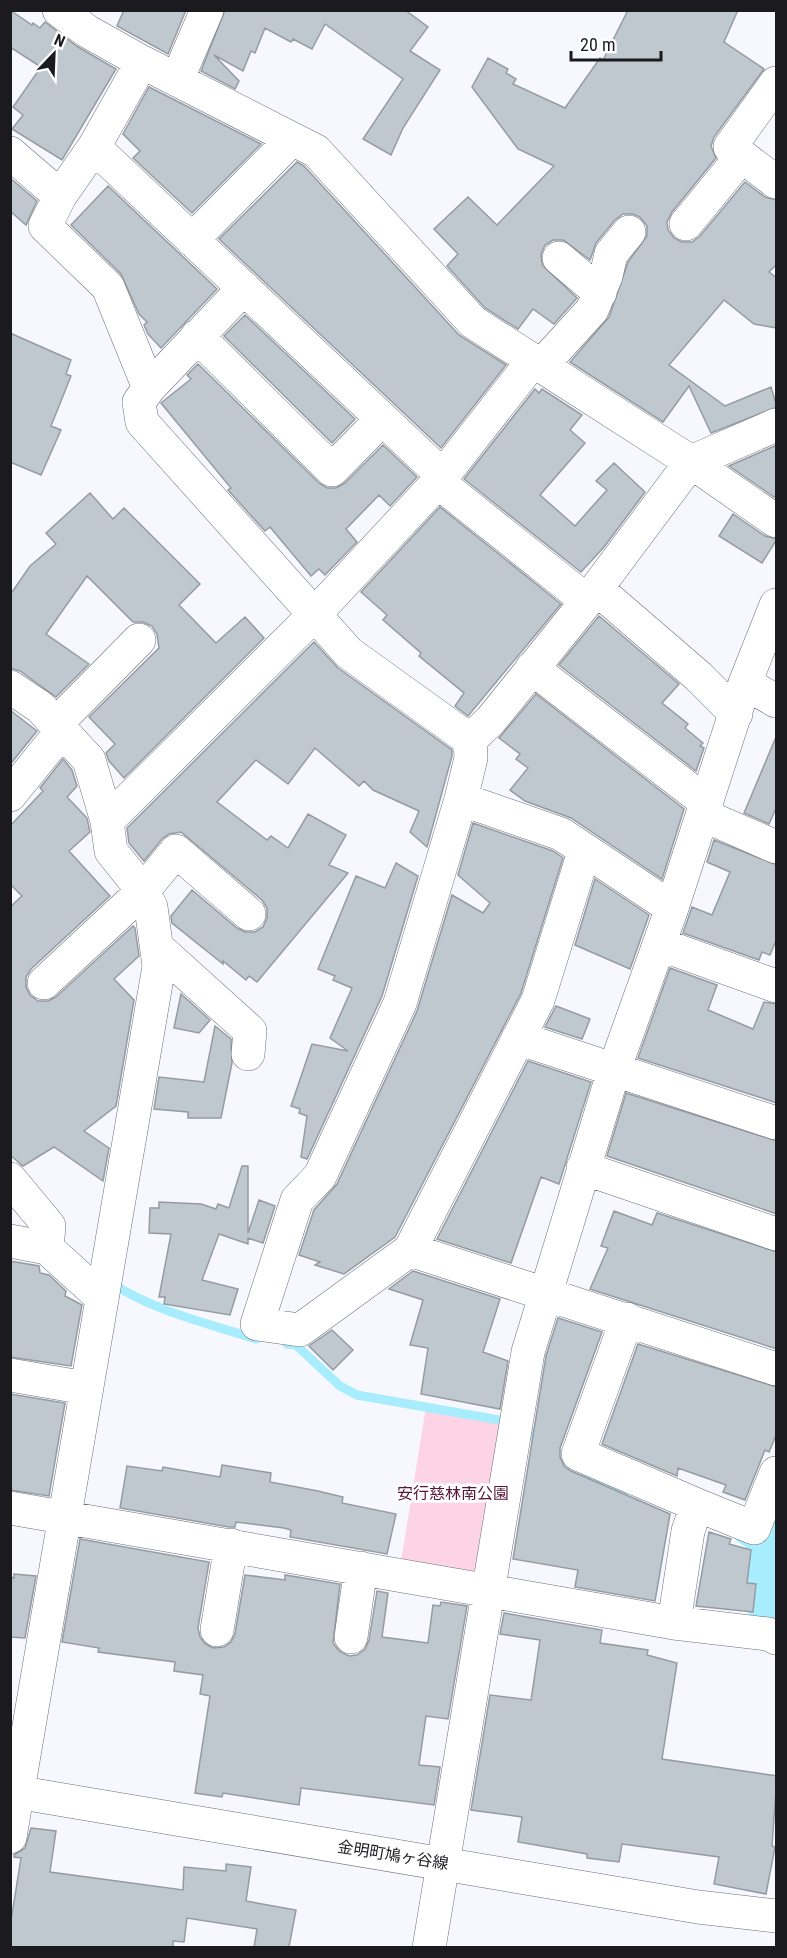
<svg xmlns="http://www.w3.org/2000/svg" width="787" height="1958" viewBox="0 0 787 1958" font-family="'Roboto Condensed','Noto Sans JP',sans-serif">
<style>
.green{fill:#fdd4e6}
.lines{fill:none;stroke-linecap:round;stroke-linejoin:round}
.stream{stroke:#a7edfd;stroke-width:9}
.river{stroke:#a7edfd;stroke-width:54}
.building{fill:#c0c8cf;stroke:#949ca2;stroke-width:1.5}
.minor-casing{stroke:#6d6e76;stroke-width:34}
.major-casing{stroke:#6d6e76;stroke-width:34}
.minor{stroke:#fff;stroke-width:33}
.major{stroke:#fff;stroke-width:33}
.labels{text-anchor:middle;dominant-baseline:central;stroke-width:6;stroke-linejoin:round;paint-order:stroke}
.park-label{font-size:16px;fill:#56163a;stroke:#fff}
.street-label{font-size:16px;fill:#1b1b1f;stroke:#fff}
</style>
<rect width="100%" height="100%" fill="#f6f7ff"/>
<path class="green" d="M426,1407L506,1424L481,1572L401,1562Z"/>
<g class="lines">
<path class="stream" d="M110,1282C153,1311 207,1323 256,1339
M287,1344L296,1345L340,1386L357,1395L522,1424L539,1441
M584,1478L625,1491
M740,1538L771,1556"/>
<path class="river" d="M776,1536L771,1556L776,1620"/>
</g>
<path class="building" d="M10,10L32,25L33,23L40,28L45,22L78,47L116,69L62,160L12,129L23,115L13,107L41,67L10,47Z
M124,10H186L168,54L117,26Z
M225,10H405L428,27L410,51L440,70L403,128L391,155L363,139L403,79L325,24L312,49L293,39L291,42L265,28L255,53L251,51L243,71L214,55L239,81L235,89L201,71Z
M628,10H738L724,42L764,69L714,137L711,146L716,158L672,212L667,222L668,230L674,238L682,242H692L700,236L745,182L765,197L777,200V264L769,272L777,278V328L754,324L724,300L669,365L725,406L771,387L777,407L711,433L689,386L663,422L570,362L609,317L628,262L647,236V226L640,217L633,214H623L615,220L596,243L590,260L563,240H553L545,245L541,254L542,265L577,298L554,324L533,309L518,329L485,308L447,266L458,254L434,229L468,197L497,225L554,166L518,149L472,87L488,58L508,69L506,73L516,79L513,84L565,108L600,58L603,60Z
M149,87L261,144L192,213L133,158L140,151L123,134Z
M297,162L304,166L459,335L506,365L441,448L219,239Z
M10,178L37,201L26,225L10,211Z
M108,186L217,289L161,348L148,334L144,325L147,322L139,314L121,274L71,225Z
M245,315L355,419L332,443L224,336Z
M10,333L71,360L66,374L71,376L51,426L61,430L41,475L10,462Z
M198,364L319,483L327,488H336L345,483L383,445L417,477L390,506L379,495L346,529L357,542L325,575L319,569L311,576L270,527L265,531L228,490L231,488L161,403L191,379L187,375Z
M535,389L539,393L542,389L582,415L570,430L585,443L540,495L575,526L607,490L596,481L614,463L645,492L604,547L581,572L464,479Z
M777,445V499L729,466Z
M90,493L113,519L124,508L200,584L179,605L216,643L245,617L264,638L124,778L109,761L106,753L115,744L89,717L159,648L157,634L152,626L143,622H133L87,576L46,634L89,664L56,697L20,671L10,668V595L30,566L56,544L46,533Z
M440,507L561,604L468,716L455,706L464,693L419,656L421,653L383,620L387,615L361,592Z
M733,514L765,536L777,539L762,563L719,536Z
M599,616L679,684L662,703L688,724L685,728L703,743L700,746L704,748L696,771L559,665Z
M314,642L338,668L452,750V756L427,847L410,832L419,811L373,790L364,781L359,786L315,748L288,784L256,760L217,802L267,840L271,836L288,848L308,814L346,835L329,865L348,873L257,982L249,976L246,980L223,961V964L172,923L171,916L192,890L237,928L245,932H255L263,927L267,918V908L262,900L181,832L169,834L162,839L144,861L129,843L127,828Z
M536,694L684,809L662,879L571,818L525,801L510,790L528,768L516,759L520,754L499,738Z
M10,710L37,731L12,762L10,761Z
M776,737L777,806L769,824L744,813Z
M63,759L72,770L77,786L67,797L87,818L90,832L69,851L110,896L31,969L26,977V987L30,995L38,1001H48L56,997L133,926L135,928L139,956L114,979L134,1000L116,1106L84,1131L109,1148L103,1181L54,1147L23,1166L10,1155V907L22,896L10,884V826L43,791L40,788Z
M473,823L553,851L563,858L521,993L395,1237L344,1274L315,1265L320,1262L299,1255L314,1210L337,1184L417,1011L452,895L483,913L490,903L458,875Z
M714,840L777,865V938L770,955L762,952L759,960L683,933L692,907L712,915L730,872L707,862Z
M396,863L418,876L382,996L307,1159L301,1157L307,1116L299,1113L300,1109L291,1106L312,1044L348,1051L330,1038L352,988L333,980L335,976L318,969L356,876L385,888Z
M595,879L649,915L630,969L575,945Z
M670,968L717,985L708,1010L753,1029L764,1002L777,1004V1103L638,1058Z
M181,994L210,1020L199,1033L174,1028Z
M556,1006L590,1019L582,1039L545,1027Z
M215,1026L231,1039L232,1063L221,1118H188V1112L154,1109L159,1077L204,1082Z
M528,1061L591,1082L559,1184L541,1177L511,1263L437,1239Z
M626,1093L777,1141V1214L607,1156Z
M242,1166H248V1233L259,1200L275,1206L263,1243L248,1238V1244L219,1234L202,1280L238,1289L230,1315L164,1304L165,1297H159L171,1234L149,1233L150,1208H159V1202L201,1204L216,1209L218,1204L229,1208Z
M614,1211L652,1225L657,1213L777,1252V1349L590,1289L608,1248L601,1246Z
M10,1261L39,1266L40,1273L49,1275L66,1291L65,1296L82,1305L71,1366L10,1357Z
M413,1271L500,1299L483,1352L508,1361L500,1409L421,1394L428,1348L410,1345L423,1300L389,1289Z
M558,1318L602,1332L560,1448V1457L564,1466L571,1471L670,1514L655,1601L575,1587L578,1570L513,1559L546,1356Z
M332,1330L353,1350L333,1370L309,1346Z
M638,1344L777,1387V1433L769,1452L765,1450L745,1500L723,1492L726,1485L678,1468L677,1476L602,1444Z
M10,1394L65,1403L49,1496L10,1490Z
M222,1465L271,1473L270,1482L318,1491L343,1497L342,1503L396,1514L387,1554L290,1537L291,1530L284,1528L236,1522L235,1527H229L120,1508L127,1466L162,1471L163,1467L220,1477Z
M709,1532L731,1539L729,1544L751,1550L747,1583L756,1584L753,1612L696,1606Z
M80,1539L209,1562L198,1628L200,1637L205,1644L213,1648L224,1647L231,1642L235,1634L245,1575L285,1580V1575L340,1584L333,1643L339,1651L349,1656L357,1655L365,1649L369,1640L377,1591L388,1593L382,1637L428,1643L433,1605L440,1606L441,1602L467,1606L448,1719L426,1716L419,1765L440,1767L434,1805L301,1788L299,1805L223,1793L222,1797L195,1793L210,1696L200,1694L203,1675L174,1671L175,1662L98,1652L99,1648L62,1642Z
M14,1574L36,1576L25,1638L10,1637V1577L14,1578Z
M504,1613L602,1630L600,1643L648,1650L647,1655L677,1663L662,1759L777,1776L772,1846L775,1847L766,1894L714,1884L719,1857L622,1844L619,1862L587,1858V1854L518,1842L522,1817L471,1810L490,1695L531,1700L540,1640L500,1634Z
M31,1828L56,1831L50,1872L183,1890L184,1867L226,1871V1864L251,1867L246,1901L296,1910L289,1947H254L257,1929L187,1918L184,1942L173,1941V1947H10V1927L21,1858L14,1857V1855L25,1848Z"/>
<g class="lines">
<defs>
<path id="minor" d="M59,10L87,31L142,62L316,151L473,322L691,462L776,521
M177,80L207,10
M776,83L730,147L776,182
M94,147L443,476
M10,153L60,196L94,147L142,62
M60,196L45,226L108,287L149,388
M686,224L742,156
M192,240L292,139
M559,258L600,293
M244,288L149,388L139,402L142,422L349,653L470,740
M197,336L332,470L382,419
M540,367L592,310L606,276L611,254L629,232
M438,482L587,601
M597,589L698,676L736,714
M532,668L707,803
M745,683L776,701
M10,687L40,707L89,760L107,821L111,851L143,891L151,907L159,966L10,1837
M56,724L139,640
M10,795L62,731
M461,799L561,834L672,908
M703,815L776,847
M107,821L314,615L438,482L532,362
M584,852L538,1000L410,1250L300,1330L257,1324L297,1200L320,1176L400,1003L461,799L471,758L470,740L491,720L587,601L691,462L776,425
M659,944L776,986
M157,947L250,1031L248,1054
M44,983L143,891L176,851L249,914
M518,1038L776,1123
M583,1168L776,1234
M10,1179L49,1226L47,1248
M10,1241L47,1248L101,1297
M410,1250L776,1369
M627,1319L578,1454L697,1505
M10,1375L86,1388
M10,1508L674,1623L768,1634L776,1638
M674,1623L688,1531L697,1505L754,1528L776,1473
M217,1630L231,1545
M351,1637L361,1568
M429,1948L528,1352L614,1070L672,908L745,683L776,605"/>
<path id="major" d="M10,1791L698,1907L776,1916"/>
</defs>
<use href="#minor" class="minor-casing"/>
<use href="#major" class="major-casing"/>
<use href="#minor" class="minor"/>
<use href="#major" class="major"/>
</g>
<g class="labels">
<g class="park-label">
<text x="453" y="1493">安行慈林南公園</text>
</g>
<g class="street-label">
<text transform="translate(393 1855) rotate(9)">金明町鳩ヶ谷線</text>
</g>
</g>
<rect width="787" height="1958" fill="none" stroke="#1b1b1f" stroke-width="24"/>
<g transform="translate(54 54) rotate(23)" stroke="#ffffff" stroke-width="4.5" paint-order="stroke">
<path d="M0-4.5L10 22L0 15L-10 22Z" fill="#1b1b1f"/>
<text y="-9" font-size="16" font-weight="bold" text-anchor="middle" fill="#1b1b1f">N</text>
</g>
<path d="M571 51v9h90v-9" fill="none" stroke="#1b1b1f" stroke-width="3"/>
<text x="580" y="51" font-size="18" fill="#1b1b1f" stroke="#ffffff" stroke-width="4.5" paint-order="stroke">20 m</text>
</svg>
